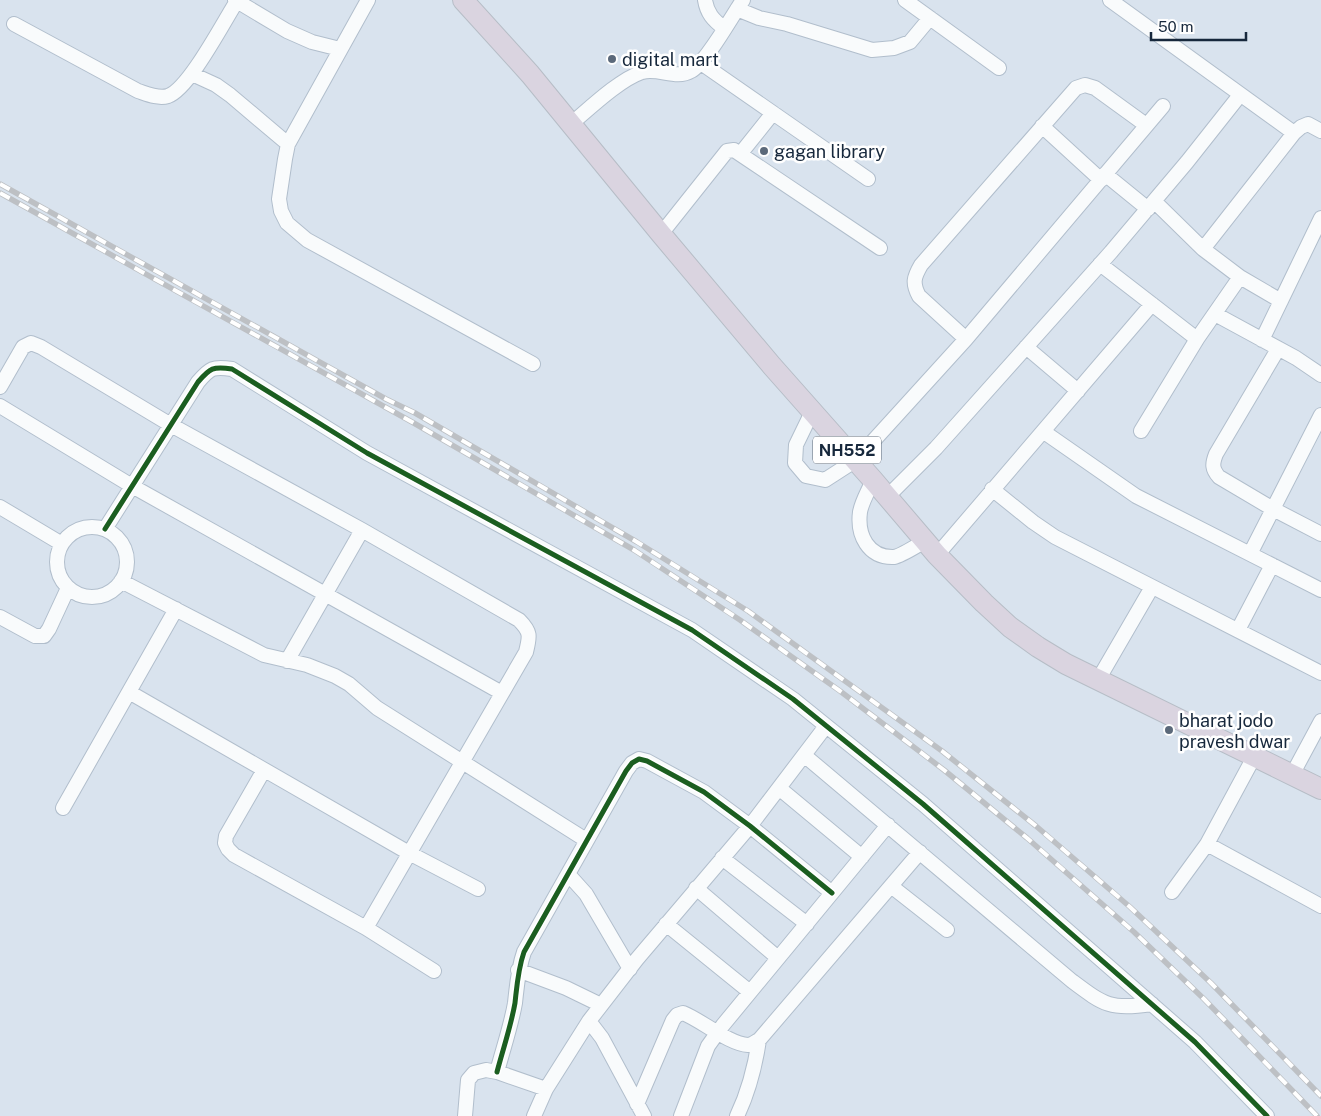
<svg xmlns="http://www.w3.org/2000/svg" width="1321" height="1116" viewBox="0 0 1321 1116" font-family="'Public Sans',sans-serif">
<style>
.lines{fill:none;stroke-linecap:round;stroke-linejoin:round}
.minor-casing{stroke:#b1becc;stroke-width:16}
.highway-casing{stroke:#b6bdc6;stroke-width:22}
.minor{stroke:#f9fbfc;stroke-width:14}
.highway{stroke:#dad4e0;stroke-width:20}
.rail-casing{stroke:#bdc0c4;stroke-width:5.5}
.rail{stroke:#fff;stroke-width:4;stroke-dasharray:11;stroke-linecap:butt}
.cycleway-casing{stroke:#fff;stroke-width:8}
.cycleway{stroke:#1b5e20;stroke-width:5}
.poi-dot{fill:#5b697a;stroke:#fff;stroke-width:2}
.labels{text-anchor:middle;dominant-baseline:central;stroke-width:5;stroke-linejoin:round;paint-order:stroke}
.shield{fill:#fff;stroke:#5d6876;stroke-width:1}
.shield-label{font-size:16px;font-weight:bold;fill:#17283c}
.poi-label{font-size:18px;fill:#17283c;stroke:#fff;text-anchor:start}
</style>
<rect width="100%" height="100%" fill="#d9e3ee"/>
<g class="lines">
<defs>
<path id="minor" d="M235,0L287,31L312,42L340,49
M368,0L288,144L285,159L279,199L281,211L287,223L307,240L533,364
M705,0C707,13 713,20 724,28
M905,0L999,68
M1110,0L1294,133
M737,9L759,18L787,24L872,50L894,48L910,42L930,18
M14,24L138,91C147,94 158,99 168,96C189,89 224,21 237,1
M701,63L868,179
M192,74L216,85L230,95L288,144
M571,124C590,108 619,80 642,72C658,67 676,80 691,71C706,63 732,16 743,0
M1042,126L1101,180
M741,153L773,113
M1105,174L1148,209
M1154,201L1203,249L1240,277L1281,301
M661,234L727,151L734,150L880,248
M1203,249L1294,133L1301,127L1308,124L1321,131
M1100,264L1197,339
M1215,314L1296,358L1321,375
M966,339L919,296C912,283 914,277 921,265L1076,88L1085,85L1095,88L1146,125
M1262,340L1321,218
M1026,347L1078,391
M1278,349L1216,454C1212,464 1212,469 1219,477L1273,509L1321,534
M0,387L23,347L31,343L41,347L171,425L362,530L519,620C531,632 530,636 526,652L366,928
M0,406L132,486L502,693
M812,412L796,445L795,463L806,476L825,480L856,460L966,339L1163,106
M1141,431L1197,339L1240,277
M1044,432L1136,496L1321,590
M873,480C869,490 862,501 860,512C857,535 868,558 894,557C901,556 918,545 925,541
M992,489L1033,522L1055,537L1321,673
M887,497L936,448L1111,252L1187,162L1240,95
M0,507L62,544
M57 562a35 35 0 1 1 70 0a35 35 0 1 1-70 0Z
M105,529L198,382C210,368 213,366 232,369L367,453L692,630L793,699L923,804L1195,1042L1267,1116
M1250,554L1321,415
M937,555L1152,304
M121,581L264,655L307,665L335,676L349,684L377,708L586,840
M0,617L35,636H44L49,629L68,588
M1238,630L1272,565
M287,661L362,530
M1098,680L1152,587
M129,692L409,853L478,889
M804,755L1072,981C1104,1005 1110,1010 1152,1004
M264,770L226,836L225,843L228,849L234,855L366,928L434,971
M1292,775L1321,721
M779,788L862,857
M63,808L176,609
M1207,844L1321,906
M722,858L807,924
M568,874L586,894L630,969
M891,886L947,930
M696,888L778,958
M1172,892L1207,844L1254,757
M666,924L750,992
M518,970L566,988L601,1005
M589,1021L602,1038L644,1116
M497,1072C503,1049 511,1026 515,1003C517,985 518,969 524,952L626,771L632,763L639,759L647,761L704,792L750,826L832,893
M637,1104L673,1020L677,1015L683,1013C701,1020 729,1044 748,1045C751,1045 755,1042 759,1040L920,852
M465,1116L468,1080L474,1073L486,1070L497,1072L546,1089
M534,1116L546,1089L589,1021L637,959L750,826L826,726
M681,1116L708,1046L723,1025L888,825
M737,1116C749,1091 755,1067 759,1040"/>
<path id="highway" d="M463,0L530,74L661,234L772,366L873,480L937,555L984,603L1010,627L1038,647L1066,664L1321,789"/>
</defs>
<use href="#minor" class="minor-casing"/>
<use href="#highway" class="highway-casing"/>
<use href="#minor" class="minor"/>
<use href="#highway" class="highway"/>
<defs>
<path id="rail" d="M0,184L386,399L415,413L637,542L748,611L942,751L1036,826L1130,907L1211,983L1321,1096
M0,193L412,422L634,550L740,620L840,691L944,770L1027,838L1134,932L1204,999L1317,1116"/>
</defs>
<use href="#rail" class="rail-casing"/>
<use href="#rail" class="rail"/>
<defs>
<path id="cycleway" d="M105,529L198,382C210,368 213,366 232,369L367,453L692,630L793,699L923,804L1195,1042L1267,1116
M497,1072C503,1049 511,1026 515,1003C517,985 518,969 524,952L626,771L632,763L639,759L647,761L704,792L750,826L832,893"/>
</defs>
<use href="#cycleway" class="cycleway-casing"/>
<use href="#cycleway" class="cycleway"/>
</g>
<g class="poi-dot">
<circle cx="612" cy="59" r="5"/>
<circle cx="764" cy="151" r="5"/>
<circle cx="1169" cy="730" r="5"/>
</g>
<g class="labels">
<rect class="shield" x="813" y="436.5" width="68" height="27" rx="4"/>
<g class="shield-label">
<text x="847" y="450">NH552</text>
</g>
<g class="poi-label">
<text x="622" y="59">digital mart</text>
<text x="774" y="151">gagan library</text>
<text x="1179" y="720">bharat jodo<tspan x="1179" dy="21">pravesh dwar</tspan></text>
</g>
</g>
<path d="M1151 32v8h95v-8" fill="none" stroke="#17283c" stroke-width="2.5"/>
<text x="1158" y="32" font-size="15" fill="#17283c" stroke="#ffffff" stroke-width="4" paint-order="stroke">50 m</text>
</svg>
